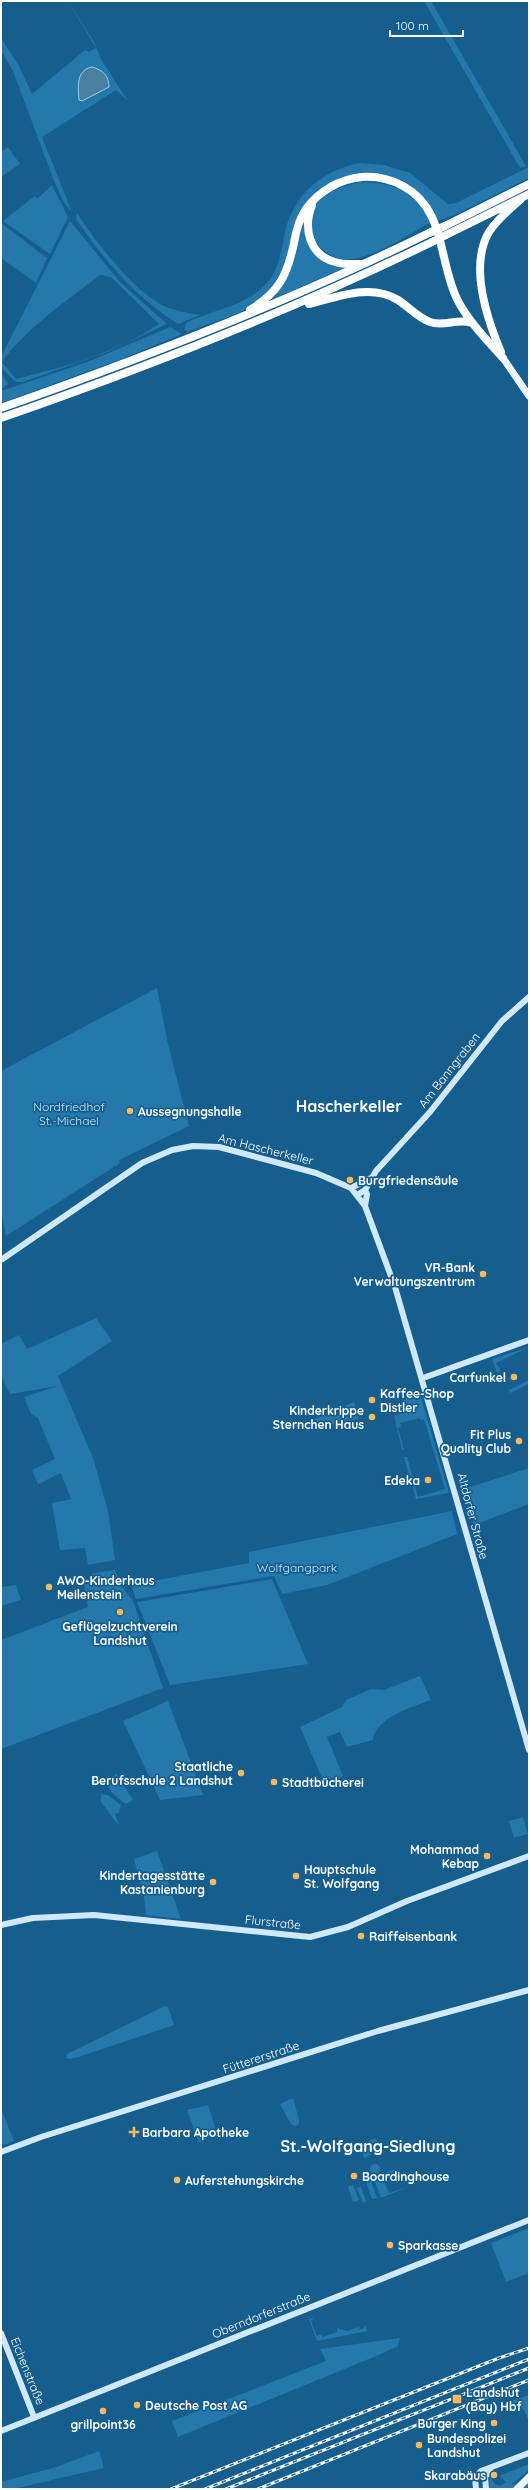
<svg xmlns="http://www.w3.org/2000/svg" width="530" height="2490" viewBox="0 0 530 2490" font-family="Quicksand,sans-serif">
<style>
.green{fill:#2578ab;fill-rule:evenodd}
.water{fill:#4b7fa1;stroke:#93cff3}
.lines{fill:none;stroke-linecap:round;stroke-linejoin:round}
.secondary{stroke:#cfe9fb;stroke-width:6}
.primary{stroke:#eaf5ff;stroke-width:7}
.highway{stroke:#fff;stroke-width:8}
.rail-casing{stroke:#fff;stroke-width:3}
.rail{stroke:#155e8e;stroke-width:1.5;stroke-dasharray:4.5;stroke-linecap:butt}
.highway-bridge{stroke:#fff;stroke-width:8}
.poi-dot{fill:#ffb760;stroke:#155e8e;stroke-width:1.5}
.labels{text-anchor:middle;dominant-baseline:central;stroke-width:3.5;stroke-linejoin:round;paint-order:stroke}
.street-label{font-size:12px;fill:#fff;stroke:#155e8e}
.park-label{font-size:12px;fill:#c7e7fb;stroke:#155e8e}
.poi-label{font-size:12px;font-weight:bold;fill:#fff;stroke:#155e8e;text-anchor:start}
.district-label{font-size:16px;font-weight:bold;fill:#fff;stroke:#155e8e}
</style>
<rect width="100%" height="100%" fill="#155e8e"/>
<path class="green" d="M68,1L94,42L102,61L128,101L116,90L42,137L72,212L63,201L54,181L13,71L1,50V38L18,64L32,94L85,50L89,52L96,48Z
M424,1H431L526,166L520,168Z
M8,147L20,164L1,177V152Z
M359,163L384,165L410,173L448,204L456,203L529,167V178L454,215L438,221L420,194L360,174L338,179L309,200L296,221L287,262L276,286L254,305L241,312L187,332L184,329L186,323C212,310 253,305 271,278C280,264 282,247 285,232C294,194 322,171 359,163Z
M360,182C394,182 414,191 431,222C410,234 377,256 352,259C324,263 294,228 317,203C328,190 344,186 360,182Z
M52,185L68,217L50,254L3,221L35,196L37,199Z
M77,213C96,242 133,291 164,306C176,311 187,313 200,315L178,324C135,297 104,260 76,219Z
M304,220C304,245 322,267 348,266L273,299C293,277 295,247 304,220Z
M70,221L120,282L167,324L107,352L23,382H16L1,368V357ZM100,275L111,277L159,324C118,352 65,367 16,379L2,362C25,329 68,300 100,275Z
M1,223L47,258L36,283L1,258Z
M170,327L182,334L124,358L1,403V391L90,361Z
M1,372L8,384L1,389Z
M157,988L168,1044L189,1126L119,1160L120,1163L6,1236L1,1211V1071Z
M96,1318L112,1341L58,1376L93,1458L108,1511L115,1560L88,1565L85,1548L60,1550L52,1503L71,1499L61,1473L38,1484L32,1470L55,1459L38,1418L31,1414L24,1397L58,1386L10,1394L1,1376V1344L19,1335L27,1349Z
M529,1347L496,1363L501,1371L497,1373L492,1359Z
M529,1380V1384L510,1393L509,1390Z
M412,1389L420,1394L449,1493L416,1499L404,1457H407L418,1497L445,1489L424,1419L421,1420L420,1418L400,1423L401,1427L398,1428L404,1450H402L394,1416L406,1412L401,1394Z
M354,1402L359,1419L306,1431L304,1424Z
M529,1468V1504L474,1525L464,1489Z
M452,1511L457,1534L327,1585L282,1594L274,1576L136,1599L131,1585L249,1563V1552Z
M115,1570L122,1587L133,1601L163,1688L1,1749V1640L88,1607L84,1584L92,1583L91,1574Z
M272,1579L308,1664L170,1685L137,1602Z
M16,1585L21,1600L1,1606V1587Z
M420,1676L431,1700C413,1707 376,1717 373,1740L347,1747L340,1732L327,1737L343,1776L336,1780L322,1778L300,1727L342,1707L346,1700L371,1689L384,1690Z
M168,1701L203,1795L160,1800L123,1721Z
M116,1773L133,1800L126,1804L113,1794L107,1785Z
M101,1794L108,1795L121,1805L119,1813L115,1814L119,1826L101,1802Z
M523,1817L528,1834L514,1838L509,1821Z
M157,1851L181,1919L146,1915L144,1897L134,1859Z
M165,2006L168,2007L174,2025L78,2057L69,2059L66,2058L67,2054Z
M293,2098L299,2120V2124L296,2126L291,2124L280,2104Z
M208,2105L217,2133L199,2143L187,2110Z
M1,2109L14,2141L1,2146Z
M375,2138L378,2142L372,2146L371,2155L364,2158L360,2145Z
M370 2169a5 5 0 1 1 10 0a5 5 0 1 1-10 0Z
M395,2169L398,2176L384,2181L389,2193L410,2186L381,2198L373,2177Z
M370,2178L377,2198L372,2199L365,2180Z
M353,2185L359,2200L353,2202L348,2187Z
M361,2187L366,2201L363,2203L357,2188Z
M529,2228V2273L506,2282L491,2243Z
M314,2317L311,2321L317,2336L321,2334L322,2337L337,2332V2328L347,2331L359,2327L360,2330L364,2328L365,2325L367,2331L317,2341L309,2319Z
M400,2338L398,2346L381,2354L178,2437L172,2421L326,2361L320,2349Z
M529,2395V2421L523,2408L512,2412L511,2401Z
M99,2451L104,2468L13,2489H1V2482L56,2467Z
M529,2464V2470L511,2485L529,2481V2489H489L490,2477L495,2484L500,2486L506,2482L499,2476Z"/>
<path class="water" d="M92,67C103,70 109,76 109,87L82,101L79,100C78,87 76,70 92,67Z"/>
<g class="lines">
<path class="secondary" d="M351,1188L371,1178
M365,1190L367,1194L365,1206
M357,1195L365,1190L376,1171L430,1112L502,1021L529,997
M1,1260L142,1163L172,1150L193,1146L219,1147L316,1173L351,1188L365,1206L395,1287L529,1750
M423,1378L529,1340
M1,1925L33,1918L94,1915L310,1937L348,1927L407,1901L529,1856
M1,2152L41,2137L378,2031L529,1990
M1,2333L34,2417
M1,2431L529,2220
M476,2489L475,2478L481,2471L529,2453
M486,2489L485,2477L490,2470"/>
<path class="primary" d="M503,358L529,396
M517,2489L529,2477"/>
<path class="highway" d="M312,205C303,228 309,255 335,262C344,265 354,264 363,264
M445,226L529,184
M446,235L529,194
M309,304C337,297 371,283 398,300C409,307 418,318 430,322C444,327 458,318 472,323
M250,310C279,292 287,276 294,243C296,231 299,219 306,209C319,191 340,179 362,177C376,176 390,179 403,186C446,209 438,260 457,299C468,321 487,340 503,358
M501,352C487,319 469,266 489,232C497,219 510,209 521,199
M1,408C147,357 290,301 429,233
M1,418C148,367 292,310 432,242"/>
<defs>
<path id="rail" d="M171,2489L499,2358L529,2348
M205,2489L529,2359
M226,2489L529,2368
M258,2489L529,2380"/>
</defs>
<use href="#rail" class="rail-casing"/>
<use href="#rail" class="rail"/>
<path class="highway-bridge" d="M429,233L445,226
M432,242L446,235"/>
</g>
<g class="poi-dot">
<circle cx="130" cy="1111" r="4"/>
<circle cx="350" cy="1180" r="4"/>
<circle cx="483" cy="1274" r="4"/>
<circle cx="514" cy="1377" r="4"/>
<circle cx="372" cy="1400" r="4"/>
<circle cx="372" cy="1417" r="4"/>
<circle cx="519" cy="1441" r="4"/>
<circle cx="428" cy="1480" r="4"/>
<circle cx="49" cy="1587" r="4"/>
<circle cx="120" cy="1612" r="4"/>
<circle cx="241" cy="1773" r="4"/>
<circle cx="274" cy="1782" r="4"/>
<circle cx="487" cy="1856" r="4"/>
<circle cx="296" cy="1876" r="4"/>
<circle cx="213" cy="1882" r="4"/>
<circle cx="361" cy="1936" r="4"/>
<path d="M132 2126h4v4h4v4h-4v4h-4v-4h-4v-4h4z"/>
<circle cx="354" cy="2176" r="4"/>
<circle cx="177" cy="2180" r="4"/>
<circle cx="390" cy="2245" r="4"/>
<rect x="452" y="2394" width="10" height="10" rx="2"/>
<circle cx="137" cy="2405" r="4"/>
<circle cx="103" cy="2411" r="4"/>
<circle cx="494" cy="2423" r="4"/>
<circle cx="419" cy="2445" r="4"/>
<circle cx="494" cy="2475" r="4"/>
</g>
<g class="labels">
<g class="street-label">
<text transform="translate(449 1070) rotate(-52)">Am Banngraben</text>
<text transform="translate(266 1149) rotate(14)">Am Hascherkeller</text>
<text transform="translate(473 1516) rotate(75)">Altdorfer Straße</text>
<text transform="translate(273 1922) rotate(6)">Flurstraße</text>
<text transform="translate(261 2057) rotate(-18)">Füttererstraße</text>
<text transform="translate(261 2315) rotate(-22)">Oberndorferstraße</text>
<text transform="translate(28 2371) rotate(68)">Eichenstraße</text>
</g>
<g class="park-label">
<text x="69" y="1106">Nordfriedhof<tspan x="69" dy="14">St.-Michael</tspan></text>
<text x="297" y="1567">Wolfgangpark</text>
</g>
<g class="poi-label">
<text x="138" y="1111">Aussegnungshalle</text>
<text x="358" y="1180">Burgfriedensäule</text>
<text x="475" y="1267" text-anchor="end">VR-Bank<tspan x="475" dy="14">Verwaltungszentrum</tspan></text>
<text x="506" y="1377" text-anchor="end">Carfunkel</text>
<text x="380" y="1393">Kaffee-Shop<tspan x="380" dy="14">Distler</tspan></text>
<text x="364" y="1410" text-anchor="end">Kinderkrippe<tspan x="364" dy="14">Sternchen Haus</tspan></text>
<text x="511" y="1434" text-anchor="end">Fit Plus<tspan x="511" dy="14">Quality Club</tspan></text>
<text x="420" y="1480" text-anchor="end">Edeka</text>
<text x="57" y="1580">AWO-Kinderhaus<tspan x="57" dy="14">Meilenstein</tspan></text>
<text x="120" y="1626" text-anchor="middle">Geflügelzuchtverein<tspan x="120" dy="14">Landshut</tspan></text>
<text x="233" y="1766" text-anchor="end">Staatliche<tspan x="233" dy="14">Berufsschule 2 Landshut</tspan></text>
<text x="282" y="1782">Stadtbücherei</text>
<text x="479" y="1849" text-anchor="end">Mohammad<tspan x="479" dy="14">Kebap</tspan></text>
<text x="304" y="1869">Hauptschule<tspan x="304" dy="14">St. Wolfgang</tspan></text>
<text x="205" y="1875" text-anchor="end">Kindertagesstätte<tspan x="205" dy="14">Kastanienburg</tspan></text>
<text x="369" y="1936">Raiffeisenbank</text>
<text x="142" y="2132">Barbara Apotheke</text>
<text x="362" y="2176">Boardinghouse</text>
<text x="185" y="2180">Auferstehungskirche</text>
<text x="398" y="2245">Sparkasse</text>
<text x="466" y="2392">Landshut<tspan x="466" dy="14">(Bay) Hbf</tspan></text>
<text x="145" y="2405">Deutsche Post AG</text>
<text x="486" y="2423" text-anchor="end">Burger King</text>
<text x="103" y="2424" text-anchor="middle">grillpoint36</text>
<text x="427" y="2438">Bundespolizei<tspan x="427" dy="14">Landshut</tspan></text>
<text x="486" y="2475" text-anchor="end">Skarabäus</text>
</g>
<g class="district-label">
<text x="349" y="1106">Hascherkeller</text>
<text x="368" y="2146">St.-Wolfgang-Siedlung</text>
</g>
</g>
<rect width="530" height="2490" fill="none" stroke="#ffffff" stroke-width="4"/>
<path d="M390 30v6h73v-6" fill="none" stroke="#ffffff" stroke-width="2"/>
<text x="396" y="30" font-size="12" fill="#ffffff" stroke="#155e8e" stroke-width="3" paint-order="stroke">100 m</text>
</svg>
